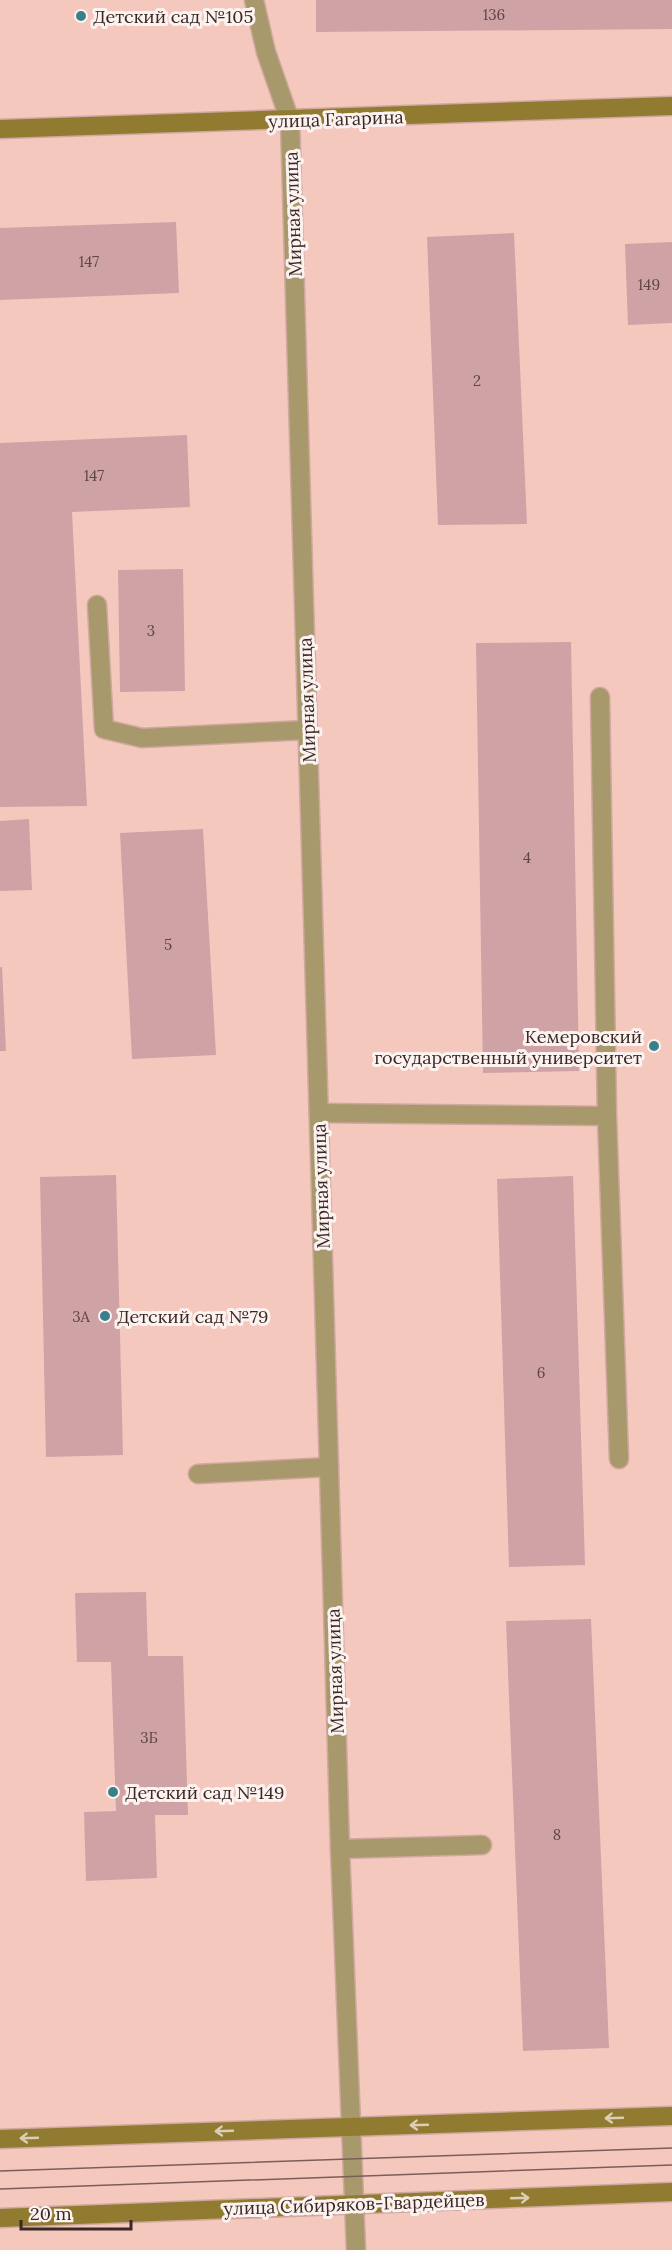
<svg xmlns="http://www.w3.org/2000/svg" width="672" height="2250" viewBox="0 0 672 2250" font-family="Lora,serif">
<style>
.building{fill:#cfa2a6}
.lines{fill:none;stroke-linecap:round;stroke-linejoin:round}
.lane-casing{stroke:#cfa89f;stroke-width:21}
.street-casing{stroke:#cfa89f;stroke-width:21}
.secondary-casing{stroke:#cfa89f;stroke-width:21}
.lane{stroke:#a7996b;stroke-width:18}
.street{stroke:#a7996b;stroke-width:18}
.secondary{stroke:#917b30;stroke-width:18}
.tram{stroke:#7a5f59;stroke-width:1.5}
.oneway{stroke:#dcceb6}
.poi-dot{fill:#3a7f8c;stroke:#fcf2f0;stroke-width:2}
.labels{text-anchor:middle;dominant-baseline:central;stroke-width:6;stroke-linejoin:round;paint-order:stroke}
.number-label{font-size:15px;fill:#5e4644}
.poi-label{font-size:18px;fill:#392824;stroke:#fcf2f0;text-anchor:start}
.street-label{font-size:18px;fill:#392824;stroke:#fcf2f0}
</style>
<rect width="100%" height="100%" fill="#f5c8be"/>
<path class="building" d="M316,0H672V29L316,32Z
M176,222L179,293L0,300V228Z
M514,233L527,524L438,525L427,237Z
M672,242V323L628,325L625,244Z
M187,435L190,507L72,512L87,806L0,807V443Z
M183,569L185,691L120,692L118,570Z
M571,642L579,1071L483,1073L476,643Z
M29,819L32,890L0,891V821Z
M203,829L216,1055L132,1059L120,833Z
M0,967H2L6,1051H0Z
M116,1175L123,1455L46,1457L40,1177Z
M573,1176L585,1565L509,1567L497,1179Z
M146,1592L148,1656H183L188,1815H155L157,1878L86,1881L84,1812L116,1811L111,1662H77L75,1593Z
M591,1619L609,2048L523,2051L506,1621Z"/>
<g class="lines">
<defs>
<path id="lane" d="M254,0L266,52L290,121
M97,605L104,729L142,738L308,730
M600,697L607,1116
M319,1113L607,1116L619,1459
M198,1474L329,1467
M340,1849L482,1845"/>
<path id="street" d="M290,121L340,1849L356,2250"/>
<path id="secondary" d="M0,129L672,106
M0,2139L672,2116
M0,2218L672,2192"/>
</defs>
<use href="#lane" class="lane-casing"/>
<use href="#street" class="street-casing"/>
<use href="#secondary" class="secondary-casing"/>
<use href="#lane" class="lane"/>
<use href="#street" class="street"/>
<use href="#secondary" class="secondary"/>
<path class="tram" d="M0,2171L672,2148
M0,2189L672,2165"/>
</g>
<defs><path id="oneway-shaft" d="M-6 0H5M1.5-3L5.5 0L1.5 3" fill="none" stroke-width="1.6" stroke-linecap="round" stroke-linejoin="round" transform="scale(1.5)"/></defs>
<g class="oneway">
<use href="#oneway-shaft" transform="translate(614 2118) rotate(178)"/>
<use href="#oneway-shaft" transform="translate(419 2125) rotate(178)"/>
<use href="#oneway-shaft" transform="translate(224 2131) rotate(178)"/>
<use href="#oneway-shaft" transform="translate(29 2138) rotate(178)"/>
<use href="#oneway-shaft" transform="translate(520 2198) rotate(-2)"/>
</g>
<g class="poi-dot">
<circle cx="81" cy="16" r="6"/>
<circle cx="654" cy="1046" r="6"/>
<circle cx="105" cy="1316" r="6"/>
<circle cx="113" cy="1792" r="6"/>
</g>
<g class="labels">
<g class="number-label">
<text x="494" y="14">136</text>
<text x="89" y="261">147</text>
<text x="649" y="284">149</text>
<text x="477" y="380">2</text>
<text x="94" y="475">147</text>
<text x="151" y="630">3</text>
<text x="527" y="857">4</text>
<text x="168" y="944">5</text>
<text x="81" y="1316">3А</text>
<text x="541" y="1372">6</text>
<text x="149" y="1737">3Б</text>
<text x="557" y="1834">8</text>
</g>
<g class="poi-label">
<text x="93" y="16">Детский сад №105</text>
<text x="642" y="1036" text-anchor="end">Кемеровский<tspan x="642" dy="21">государственный университет</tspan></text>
<text x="117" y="1316">Детский сад №79</text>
<text x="125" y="1792">Детский сад №149</text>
</g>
<g class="street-label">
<text transform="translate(336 119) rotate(-2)">улица Гагарина</text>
<text transform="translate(293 214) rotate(-92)">Мирная улица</text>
<text transform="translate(307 700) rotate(-92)">Мирная улица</text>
<text transform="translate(321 1186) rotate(-92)">Мирная улица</text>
<text transform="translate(335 1671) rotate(-92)">Мирная улица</text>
<text transform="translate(354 2204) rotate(-2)">улица Сибиряков-Гвардейцев</text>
</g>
</g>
<path d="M21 2220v9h110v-9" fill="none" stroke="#392824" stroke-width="3"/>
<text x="30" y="2220" font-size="18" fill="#392824" stroke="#fcf2f0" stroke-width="4.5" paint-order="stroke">20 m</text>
</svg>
